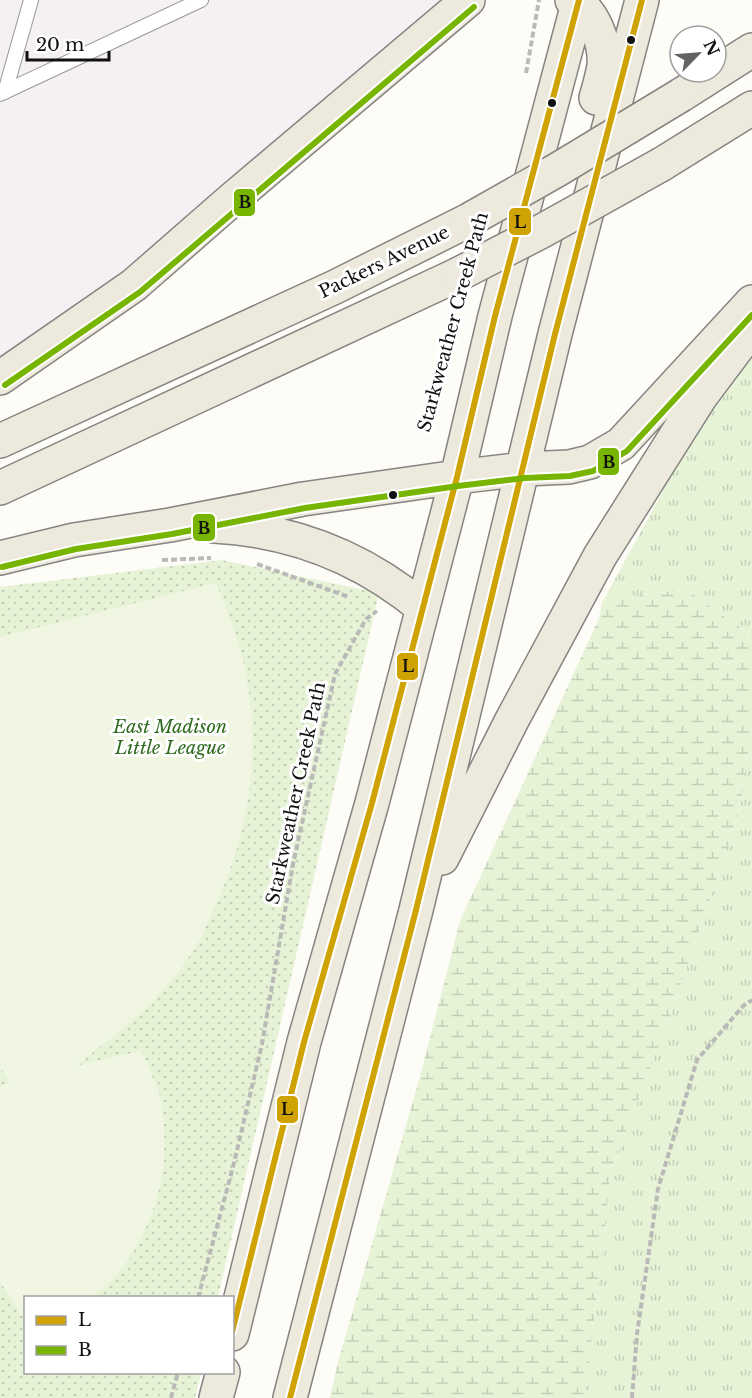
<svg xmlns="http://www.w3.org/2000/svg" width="752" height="1398" viewBox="0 0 752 1398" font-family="'Libre Baskerville',serif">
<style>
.industrial{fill:#f5f0f3}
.grass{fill:url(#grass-tufts)}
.wetland{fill:url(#wetland-marsh)}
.park{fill:url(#park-dots)}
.pitch{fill:#f0f6e1}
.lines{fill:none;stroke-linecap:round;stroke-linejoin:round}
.lane-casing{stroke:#979795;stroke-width:16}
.primary-casing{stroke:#858482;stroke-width:36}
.path{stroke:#b9b9b8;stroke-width:4;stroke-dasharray:6 3;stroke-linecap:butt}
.lane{stroke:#fffffe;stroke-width:14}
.primary{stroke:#ede9dc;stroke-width:33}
.primary-bridge-casing{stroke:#858482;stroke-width:36;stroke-linecap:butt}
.primary-bridge{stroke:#ede9dc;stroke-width:33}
.bus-1-casing{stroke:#fff;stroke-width:10}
.bus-2-casing{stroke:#fff;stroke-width:10}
.bus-1{stroke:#cfa303;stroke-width:6}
.bus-2{stroke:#78b500;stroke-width:6}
.bus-dot{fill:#111;stroke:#fff;stroke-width:2}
.labels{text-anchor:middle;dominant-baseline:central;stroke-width:6;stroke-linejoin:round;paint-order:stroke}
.street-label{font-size:18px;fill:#111;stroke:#fff}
.park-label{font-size:18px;font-style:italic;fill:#2f6b1f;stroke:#fff}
.line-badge{stroke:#fff;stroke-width:2}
.pale-badge-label{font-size:16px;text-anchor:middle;font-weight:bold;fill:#111}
</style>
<defs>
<pattern id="grass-tufts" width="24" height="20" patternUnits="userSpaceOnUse" patternTransform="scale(1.5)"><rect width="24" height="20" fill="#e7f3d7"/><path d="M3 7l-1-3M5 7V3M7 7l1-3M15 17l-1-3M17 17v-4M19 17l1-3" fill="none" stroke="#c5cfb8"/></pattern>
<pattern id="wetland-marsh" width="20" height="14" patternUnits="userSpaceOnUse" patternTransform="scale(1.5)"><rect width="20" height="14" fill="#e7f3d7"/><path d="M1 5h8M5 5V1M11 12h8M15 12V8" fill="none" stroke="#c5cfb8"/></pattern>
<pattern id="park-dots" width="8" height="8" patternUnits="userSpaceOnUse" patternTransform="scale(1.5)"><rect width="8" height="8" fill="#e7f3d7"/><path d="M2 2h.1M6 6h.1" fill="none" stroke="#c5cfb8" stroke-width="1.8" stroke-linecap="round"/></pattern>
</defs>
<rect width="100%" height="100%" fill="#fdfcf7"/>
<path class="industrial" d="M0,0H473L0,378Z"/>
<path class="grass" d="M752,357V636L685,589L603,601L689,443Z
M752,729V1398H585L611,1171L669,1019L739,813Z"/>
<path class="wetland" d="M685,589L752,636V729L739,813L669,1019L611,1171L585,1398H330L338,1362L419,1080L460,921L600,616L602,601Z"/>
<path class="park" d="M222,560L379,593L218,1297L26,1298V1372L201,1373L195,1398H0V587Z"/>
<path class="pitch" d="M216,583C227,610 238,637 244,665C263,754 249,840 208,921C204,930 200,941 194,949C164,998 119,1033 75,1066L141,1051C147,1065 154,1079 159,1093C163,1106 163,1121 164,1135C167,1186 148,1236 116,1276C109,1284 100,1290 92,1297L26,1298L25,1320L0,1282V1087L10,1082L0,1067V637Z"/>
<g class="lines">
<defs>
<path id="lane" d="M5,92L31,0
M0,94L201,0"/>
<path id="primary" d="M572,0C593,9 606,44 604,66C602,77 599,88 596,98
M681,95L752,50
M662,164L752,108
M0,378L134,285L229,202L468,0
M0,441L335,287L469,220
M0,488L457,275
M214,526C293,530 362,557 423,608
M0,558L74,540L170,525L303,499L457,477L524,469L569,467L590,462L621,444L752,302
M442,858L512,720L600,556L701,396L752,328
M232,1334L304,1042L372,803L457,477L495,316L579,0
M216,1398L223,1372
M290,1398L416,910L555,334L642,0"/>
</defs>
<use href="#lane" class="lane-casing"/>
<use href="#primary" class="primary-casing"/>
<path class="path" d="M526,73L539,0
M162,560L211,558
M257,564L349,597
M198,1298L234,1163L262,1044L293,864L335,674L366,619L377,611
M171,1398L178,1372
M632,1398L637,1334L658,1189L697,1060L743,1006L752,1000"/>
<use href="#lane" class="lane"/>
<use href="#primary" class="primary"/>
<defs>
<path id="primary-bridge" d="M469,220L557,170L681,95
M457,275L542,231L662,164"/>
</defs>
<use href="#primary-bridge" class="primary-bridge-casing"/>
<use href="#primary-bridge" class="primary-bridge"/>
<defs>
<path id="bus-1" d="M232,1332L304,1042L372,803L457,477L495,316L579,0
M290,1398L416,910L555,334L642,0"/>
<path id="bus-2" d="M5,385L140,292L474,7
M2,567L76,549L172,534L305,508L458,486L525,478L570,476L593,471L627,451L752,315"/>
</defs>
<use href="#bus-1" class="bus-1-casing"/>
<use href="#bus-2" class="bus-2-casing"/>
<use href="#bus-1" class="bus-1"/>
<use href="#bus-2" class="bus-2"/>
</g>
<g class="bus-dot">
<circle cx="631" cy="40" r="5"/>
<circle cx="552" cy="103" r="5"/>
<circle cx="393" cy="495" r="5"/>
</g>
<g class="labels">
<g class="street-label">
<text transform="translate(384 262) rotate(-26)">Packers Avenue</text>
<text transform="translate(453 322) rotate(-75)">Starkweather Creek Path</text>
<text transform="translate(296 793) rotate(-78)">Starkweather Creek Path</text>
</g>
<g class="park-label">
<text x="170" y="727">East Madison<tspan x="170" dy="21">Little League</tspan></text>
</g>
</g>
<g class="line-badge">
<rect x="233" y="188" width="23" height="29" rx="6" fill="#78b500"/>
<rect x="508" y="207" width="24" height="29" rx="6" fill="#cfa303"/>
<rect x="597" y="447" width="23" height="29" rx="6" fill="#78b500"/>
<rect x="192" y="513" width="24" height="29" rx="6" fill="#78b500"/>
<rect x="396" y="652" width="23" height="29" rx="6" fill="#cfa303"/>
<rect x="276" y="1095" width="23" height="29" rx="6" fill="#cfa303"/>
</g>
<g class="pale-badge-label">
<text x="245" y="208">B</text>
<text x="520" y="228">L</text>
<text x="609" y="468">B</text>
<text x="204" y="534">B</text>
<text x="408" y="672">L</text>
<text x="287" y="1115">L</text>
</g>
<rect x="24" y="1296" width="210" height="78" fill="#ffffff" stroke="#a0a0a0" stroke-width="1.5"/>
<rect x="36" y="1316" width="30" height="9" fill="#cfa303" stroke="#a0a0a0" stroke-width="1.5"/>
<text x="78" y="1326" font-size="18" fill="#111111">L</text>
<rect x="36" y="1346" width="30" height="9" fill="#78b500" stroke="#a0a0a0" stroke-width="1.5"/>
<text x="78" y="1356" font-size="18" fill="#111111">B</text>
<g transform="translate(698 54) rotate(65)"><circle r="28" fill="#ffffff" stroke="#a0a0a0" stroke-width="1.5"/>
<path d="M0-4.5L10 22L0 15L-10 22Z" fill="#646362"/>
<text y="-9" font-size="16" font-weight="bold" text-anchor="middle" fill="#111111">N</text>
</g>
<path d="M27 51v9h82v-9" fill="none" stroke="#111111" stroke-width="3"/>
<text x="36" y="51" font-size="18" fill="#111111" stroke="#ffffff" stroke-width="4.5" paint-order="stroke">20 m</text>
</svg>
